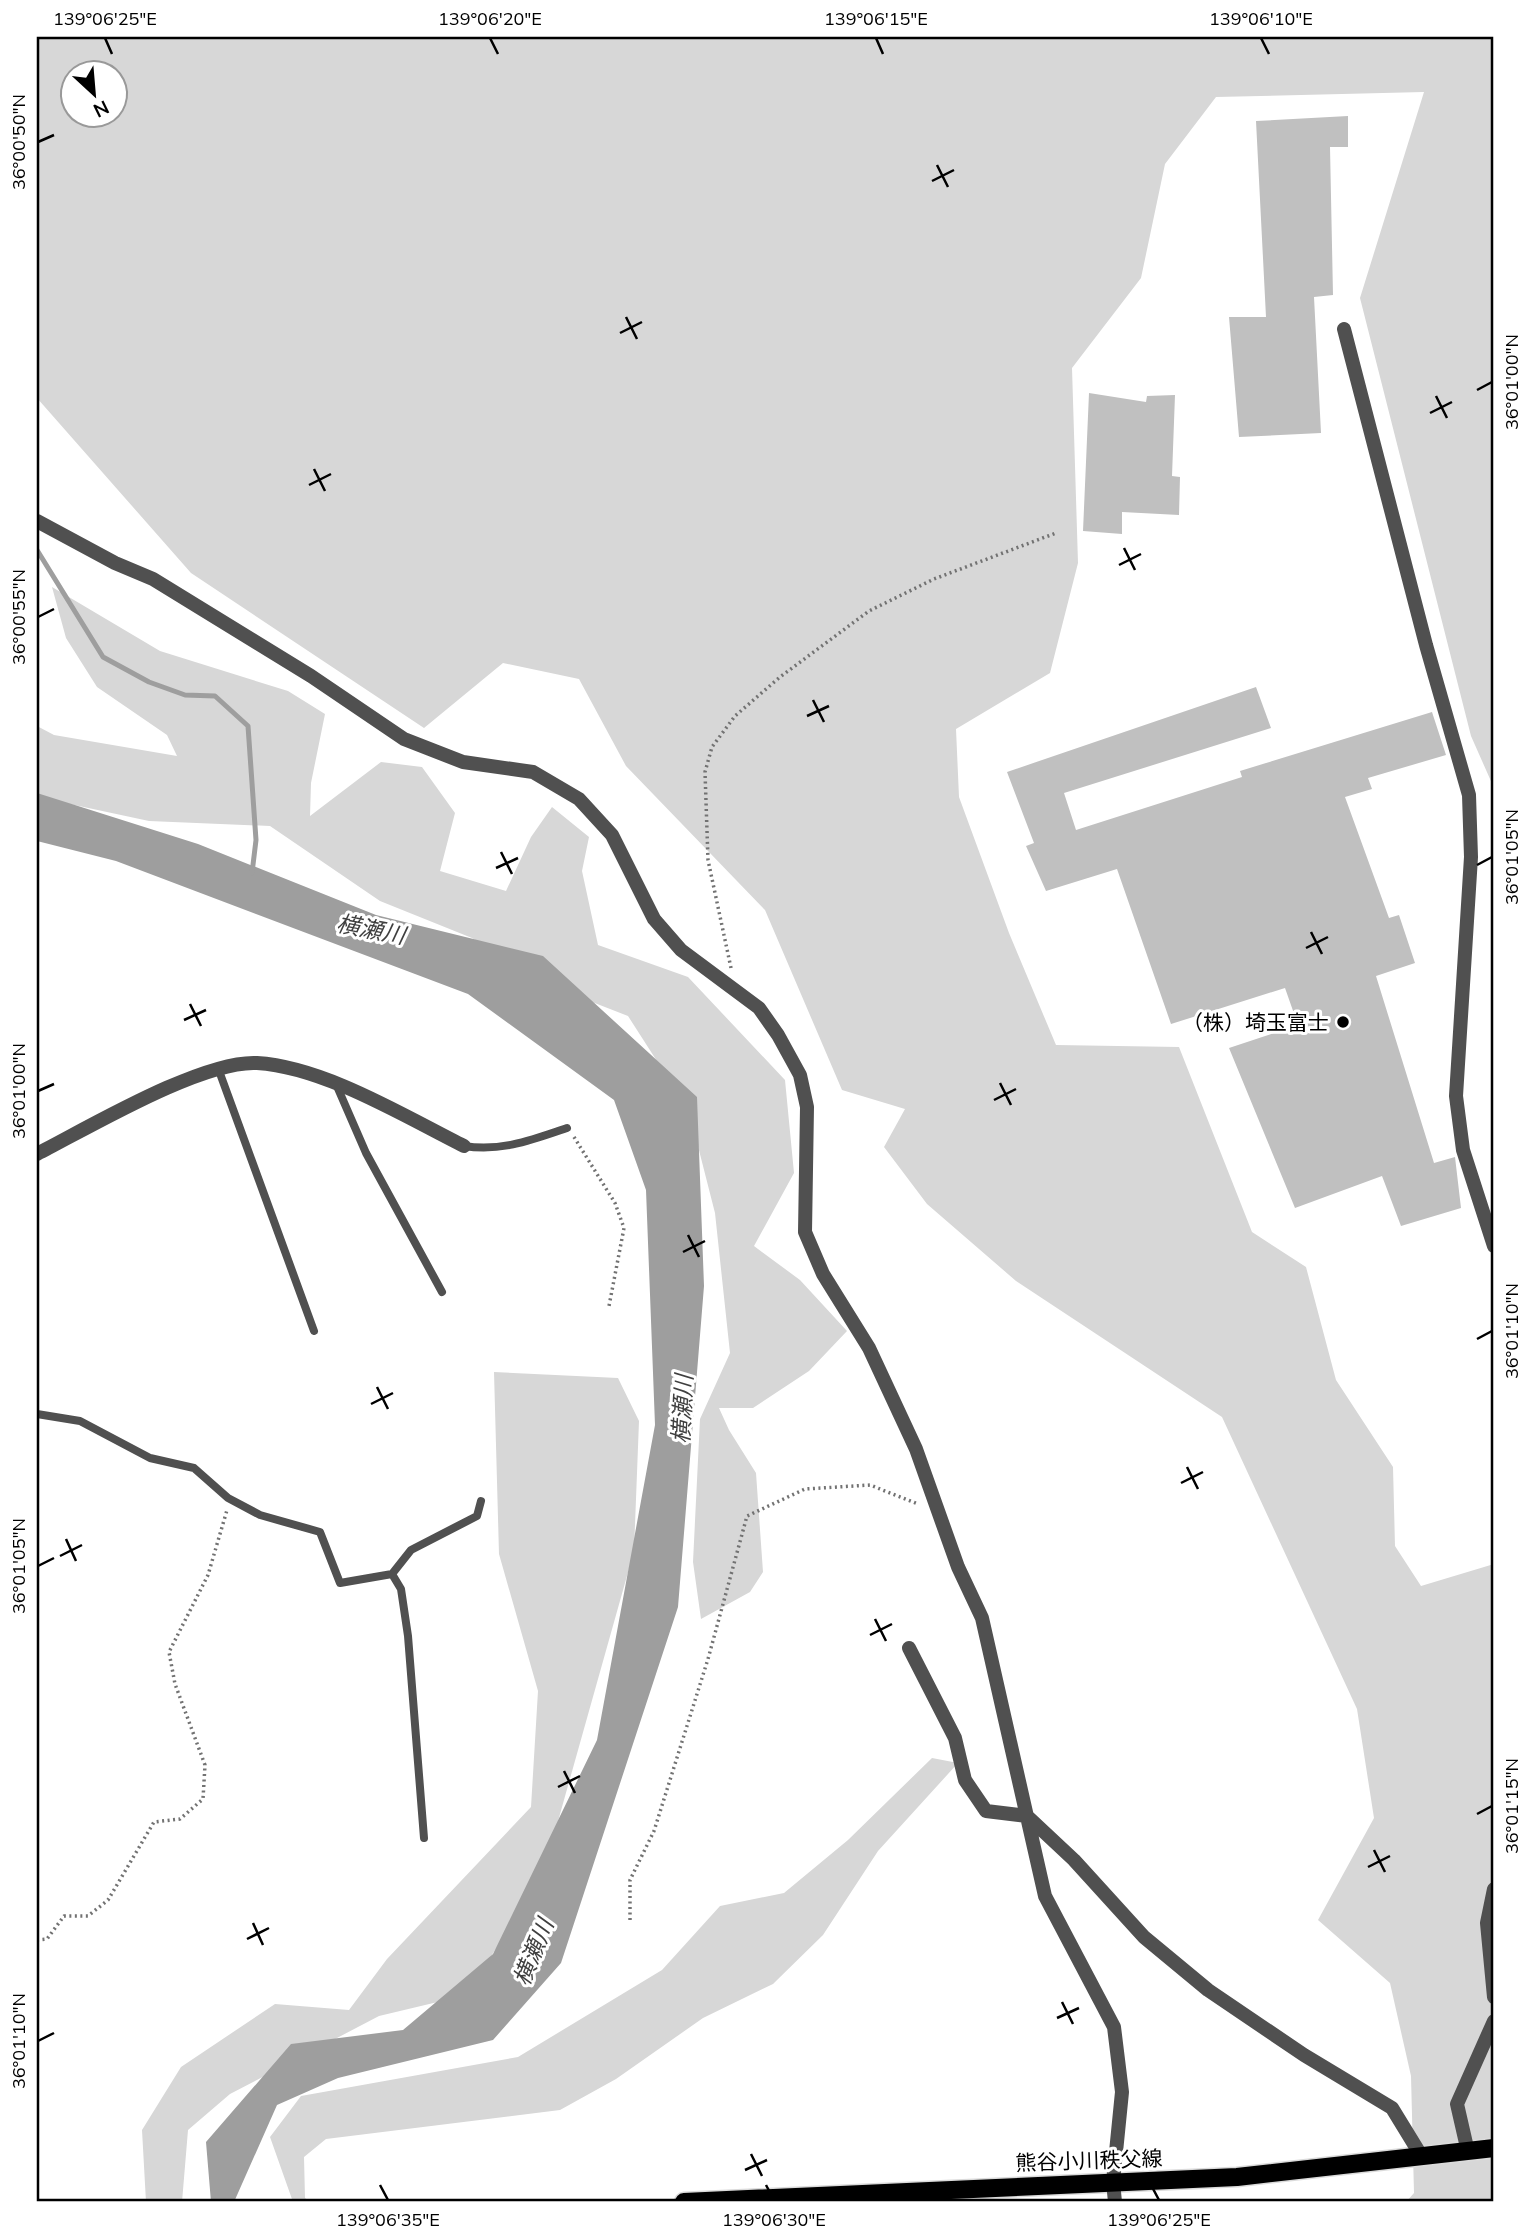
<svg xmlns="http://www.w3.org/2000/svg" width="1531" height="2239" viewBox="0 0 1531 2239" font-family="Mulish,'Noto Sans JP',sans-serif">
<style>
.green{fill:#d7d7d7;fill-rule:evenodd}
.water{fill:#9e9e9e}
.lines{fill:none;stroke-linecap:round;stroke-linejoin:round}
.stream{stroke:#9e9e9e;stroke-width:5}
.building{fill:#c0c0c0}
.primary-casing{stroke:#dbdbdb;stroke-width:21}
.path{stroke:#727272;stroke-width:3.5;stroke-dasharray:2 3.5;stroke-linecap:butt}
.service{stroke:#505050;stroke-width:8}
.minor{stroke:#505050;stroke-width:14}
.primary{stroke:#000;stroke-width:18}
.ticks{fill:none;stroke:#000;stroke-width:2.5}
.poi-dot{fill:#000;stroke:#fff;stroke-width:2.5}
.labels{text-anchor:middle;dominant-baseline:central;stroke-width:6;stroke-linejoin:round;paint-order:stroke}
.poi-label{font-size:21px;fill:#000;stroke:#fff;text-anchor:end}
.street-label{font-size:21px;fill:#000;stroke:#fff}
.water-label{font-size:23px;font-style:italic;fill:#3f3f3f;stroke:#fff}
.neatline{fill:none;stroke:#000;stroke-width:2.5}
.ticks-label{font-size:18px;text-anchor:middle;fill:#000}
</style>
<rect width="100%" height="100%" fill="#fff"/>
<path class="green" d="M37,37H1494V788L1471,736L1360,298L1424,92L1216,97L1165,164L1141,278L1072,368L1078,563L1050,673L956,729L959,797L1009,933L1056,1045L1179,1047L1252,1232L1306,1267L1336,1380L1393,1467L1395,1546L1421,1586L1494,1564V2202H1406L1414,2193L1411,2076L1390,1983L1318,1920L1374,1818L1357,1709L1222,1417L1016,1281L927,1204L884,1147L905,1109L842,1090L765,910L626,766L579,679L503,663L424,728L191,573L37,398ZM74,74H116V116H74Z
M52,587L160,651L288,691L325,714L311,783L310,816L381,762L422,767L455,813L440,871L506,891L531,837L552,807L589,837L582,871L598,945L688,977L785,1080L794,1173L754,1246L800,1280L847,1331L809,1371L753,1408H719L729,1430L756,1473L763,1572L750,1592L701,1619L693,1562L700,1419L730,1353L715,1213L689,1111L628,1016L551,986L472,938L380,901L270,826L149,821L37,797V726L54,735L177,756L167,735L97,687L66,638Z
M494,1372L618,1378L639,1421L634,1551L544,1871L467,1995L379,2016L230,2094L188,2130L182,2202H146L142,2130L181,2067L275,2004L349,2010L387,1959L531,1807L538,1691L499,1554Z
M932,1758L958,1763L878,1851L823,1935L773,1984L703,2018L616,2079L560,2110L326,2139L304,2157L305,2198L310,2202H293L270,2137L301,2096L518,2057L662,1970L720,1906L784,1893L848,1840Z"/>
<path class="water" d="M37,793L198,844L376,915L543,956L697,1097L704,1286L678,1607L561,1963L493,2040L338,2078L277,2105L234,2202H211L206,2142L291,2044L403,2030L493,1954L597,1740L655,1425L646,1190L614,1100L468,994L116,861L37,841Z"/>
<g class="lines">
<path class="stream" d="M37,550L103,657L149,682L185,695L215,696L248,726L256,840L252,873"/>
</g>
<path class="building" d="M1348,116V147H1330L1333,295L1314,297L1321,433L1239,437L1229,317H1266L1256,121Z
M1089,393L1146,402L1147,396L1175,395L1172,476L1180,477L1179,515L1122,512V534L1083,531Z
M1256,687L1271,728L1064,793L1076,830L1242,777L1240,771L1432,712L1446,755L1368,778L1372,789L1345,797L1389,918L1399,915L1415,963L1376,976L1434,1163L1455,1157L1461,1208L1401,1226L1382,1176L1295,1208L1229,1048L1298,1025L1285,988L1171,1024L1117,869L1046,891L1026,846L1034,843L1007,772Z"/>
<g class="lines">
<defs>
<path id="primary" d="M684,2202L1237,2177L1494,2148"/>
</defs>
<use href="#primary" class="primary-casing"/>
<path class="path" d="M731,968L708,860L705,772L712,747L735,716L780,677L869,611L934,579L1056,533
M574,1137L615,1203L624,1228L609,1306
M630,1920V1880L654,1831L708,1659L747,1516L805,1489L870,1485L918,1504
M37,1940L47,1939L64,1916H88L108,1900L154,1822L180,1819L203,1799L205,1765L175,1684L169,1652L208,1575L227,1510"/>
<path class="service" d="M218,1068L314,1331
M336,1084L366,1153L442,1292
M464,1146C501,1152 532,1140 567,1128
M37,1414L80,1421L150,1458L194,1468L228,1498L260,1515L320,1532L340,1583L392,1574L411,1550L477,1516L481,1501
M392,1574L401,1589L408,1636L424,1838"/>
<path class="minor" d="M1344,329L1426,645L1469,795L1471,857L1456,1096L1463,1150L1494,1246
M37,521L115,563L153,579L311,676L404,739L463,762L533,772L579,799L612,835L654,919L681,950L759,1008L778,1035L800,1075L807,1107L805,1232L823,1274L869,1348L916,1449L958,1567L982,1618L1045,1896L1114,2027L1122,2092L1113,2182L1115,2202
M37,1154C88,1128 202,1060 257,1063C324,1067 404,1116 464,1146
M909,1648L955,1738L965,1780L986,1811L1027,1816L1074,1860L1144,1937L1208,1990L1304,2055L1392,2108L1422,2157
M1494,1889L1487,1923L1494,1997
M1468,2152L1457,2104L1494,2021"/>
<use href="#primary" class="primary"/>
</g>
<path class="ticks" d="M105,38L112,54M490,38L498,54M876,38L883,54M1261,38L1269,54M38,142L54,135M937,165L948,187M932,181L954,170M626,317L637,339M620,333L642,322M1477,390L1492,382M1436,396L1447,418M1430,413L1452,402M314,469L325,491M309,485L331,474M1124,548L1135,570M1119,565L1141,554M38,617L54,609M813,700L824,722M807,716L829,706M501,852L512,874M1477,865L1492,857M496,868L518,858M1311,932L1322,954M1306,948L1328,937M190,1004L201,1026M184,1020L206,1010M1000,1083L1011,1105M38,1091L54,1084M994,1100L1016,1089M688,1235L699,1257M683,1252L705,1241M1477,1339L1492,1331M377,1387L388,1409M371,1404L393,1393M1187,1467L1198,1489M1181,1483L1203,1472M66,1539L76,1561M60,1556L82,1545M38,1566L54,1558M875,1619L886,1641M870,1635L892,1624M564,1771L575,1793M558,1787L580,1776M1477,1814L1492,1806M1374,1850L1385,1872M1368,1867L1390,1856M253,1923L263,1945M247,1939L269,1928M1062,2002L1073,2024M1057,2018L1079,2008M38,2041L54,2033M751,2154L762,2176M745,2170L767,2160M380,2185L388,2200M766,2185L774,2200M1151,2185L1159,2200"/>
<circle class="poi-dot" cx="1343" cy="1022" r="7"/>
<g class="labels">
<g class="poi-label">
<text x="1329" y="1022">（株）埼玉富士</text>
</g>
<g class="street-label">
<text transform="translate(1089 2160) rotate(-2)">熊谷小川秩父線</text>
</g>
<g class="water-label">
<text transform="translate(371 929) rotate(11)">横瀬川</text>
<text transform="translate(682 1409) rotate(-87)">横瀬川</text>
<text transform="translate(533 1952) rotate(-68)">横瀬川</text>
</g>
</g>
<rect width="1531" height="2239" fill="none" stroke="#ffffff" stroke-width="77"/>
<g transform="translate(94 94) rotate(154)"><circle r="33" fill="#ffffff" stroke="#999999" stroke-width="2"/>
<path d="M0-5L12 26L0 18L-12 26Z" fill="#000000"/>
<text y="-10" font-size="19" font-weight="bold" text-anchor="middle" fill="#000000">N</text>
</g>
<rect x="38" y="38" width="1454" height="2162" class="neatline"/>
<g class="ticks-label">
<text x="105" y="25">139°06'25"E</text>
<text x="490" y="25">139°06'20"E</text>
<text x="876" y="25">139°06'15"E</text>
<text x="1261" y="25">139°06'10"E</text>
<text transform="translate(19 142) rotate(-90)" y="6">36°00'50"N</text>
<text transform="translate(1512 382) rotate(-90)" y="6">36°01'00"N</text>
<text transform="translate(19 617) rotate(-90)" y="6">36°00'55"N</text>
<text transform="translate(1512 857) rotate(-90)" y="6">36°01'05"N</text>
<text transform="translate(19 1091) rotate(-90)" y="6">36°01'00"N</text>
<text transform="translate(1512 1331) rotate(-90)" y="6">36°01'10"N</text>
<text transform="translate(19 1566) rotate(-90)" y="6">36°01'05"N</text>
<text transform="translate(1512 1806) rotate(-90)" y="6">36°01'15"N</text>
<text transform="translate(19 2041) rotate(-90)" y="6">36°01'10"N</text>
<text x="388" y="2226">139°06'35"E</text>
<text x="774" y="2226">139°06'30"E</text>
<text x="1159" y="2226">139°06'25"E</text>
</g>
</svg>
